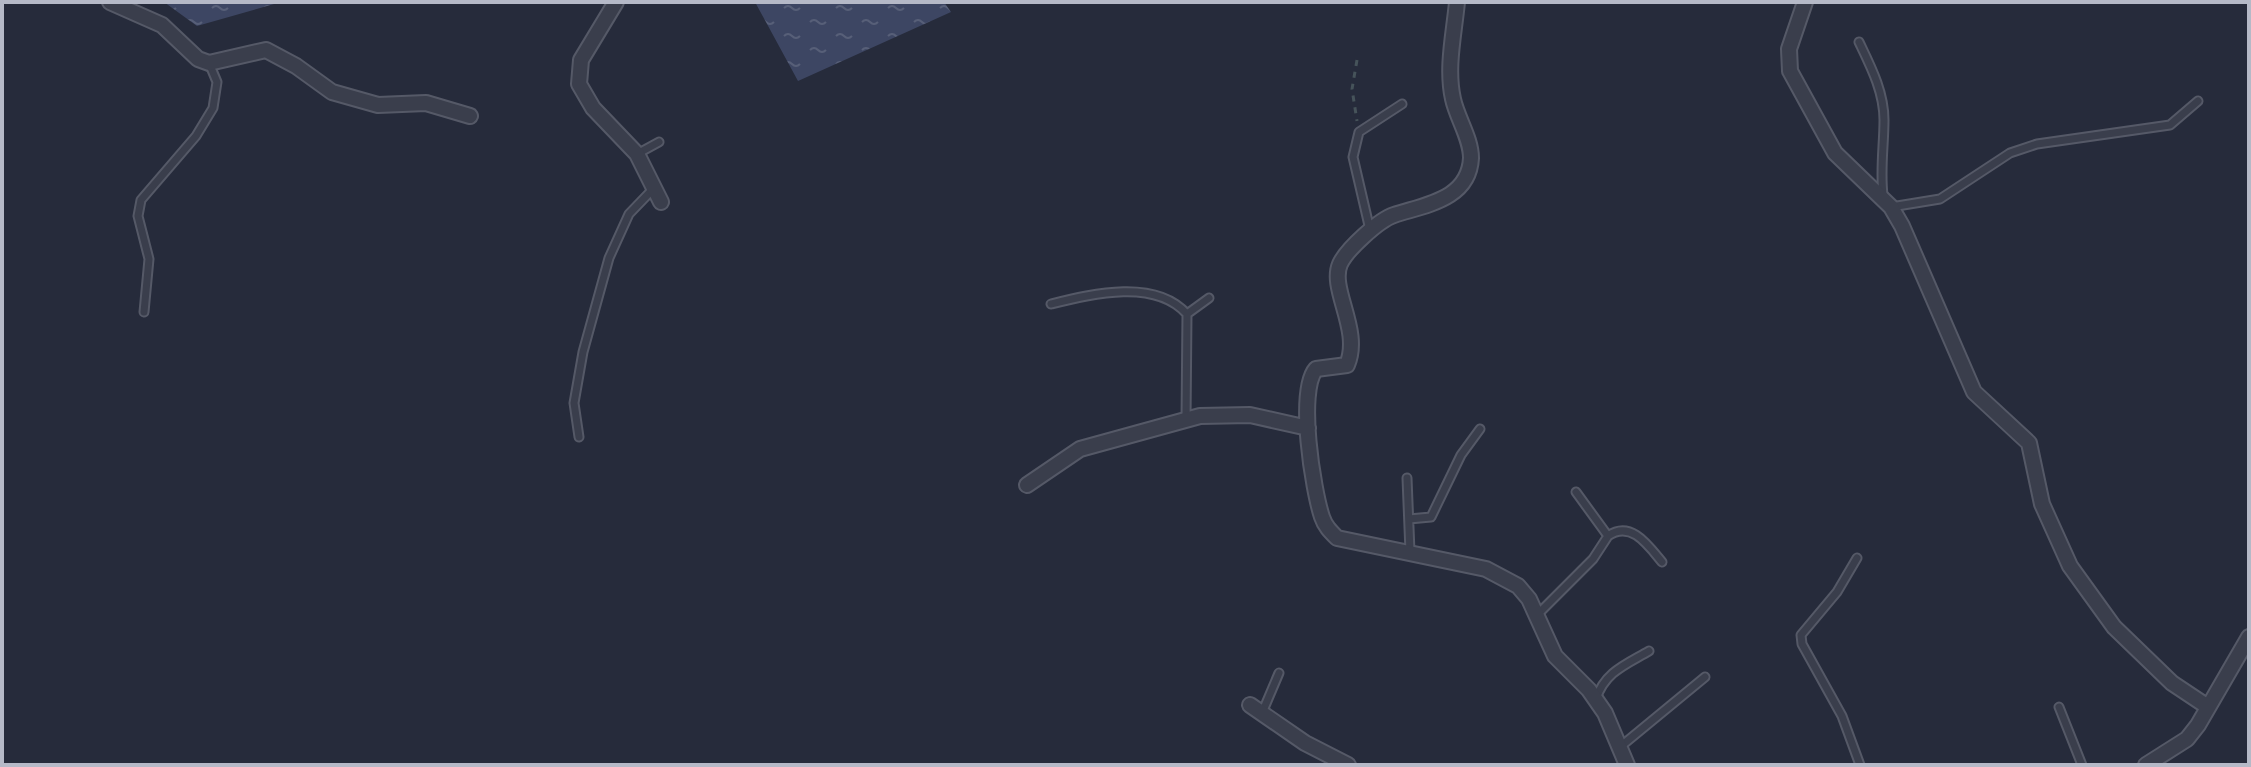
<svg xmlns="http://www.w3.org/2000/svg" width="2251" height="767" viewBox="0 0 2251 767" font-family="Montserrat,sans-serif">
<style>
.water{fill:url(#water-ripples)}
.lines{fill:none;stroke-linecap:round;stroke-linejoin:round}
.service-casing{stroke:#555967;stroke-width:11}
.minor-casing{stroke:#555967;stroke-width:18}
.path{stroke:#46535a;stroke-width:3;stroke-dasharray:6 6;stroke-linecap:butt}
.service{stroke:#3a3e4c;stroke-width:7}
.minor{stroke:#3a3e4c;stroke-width:14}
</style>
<defs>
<pattern id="water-ripples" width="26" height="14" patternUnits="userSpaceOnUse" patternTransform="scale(2)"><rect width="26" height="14" fill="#3d4663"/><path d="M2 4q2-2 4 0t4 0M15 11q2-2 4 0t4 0" fill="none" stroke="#575f78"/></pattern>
</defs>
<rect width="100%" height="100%" fill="#262b3b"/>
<path class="water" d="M164,2H365L274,4L197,26Z
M755,2H944L951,12L798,81Z"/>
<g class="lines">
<defs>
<path id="service" d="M1859,42C1871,67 1884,92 1884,120C1884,145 1880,169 1883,195
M637,154L659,142
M1891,207L1940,199L2010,153L2037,144L2170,125L2198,101
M1370,230L1353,157L1359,132L1402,104
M1051,304C1092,294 1155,278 1187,314L1186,420
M144,312L149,259L138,216L141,200L196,136L213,108L217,82L209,63
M1187,314L1209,298
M579,437L574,403L583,352L609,258L629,214L654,188
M1407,478L1410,552
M1409,519L1431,517L1461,455L1480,429
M1608,536C1631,520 1648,545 1662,562
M1857,558L1837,592L1801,635L1802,644L1842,716L1860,765
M1537,615L1593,559L1608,536L1576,492
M1596,699C1605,672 1625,665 1649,651
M2059,707L2082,765
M1262,713L1279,673
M1620,747L1705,677"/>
<path id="minor" d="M110,2L162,25L198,59L209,63L266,50L296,66L332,92L378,105L426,103L470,116
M616,2L581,60L579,84L593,108L637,154L661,202
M1457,2C1454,34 1446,68 1453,99C1457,118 1471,138 1471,158C1469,200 1424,205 1394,215C1379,220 1347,249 1340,264C1329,289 1362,330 1347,365L1316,369C1297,391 1313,490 1322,517C1325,526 1330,531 1337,538L1486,569L1518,586L1529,599L1555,656L1589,690L1605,713L1627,765
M1805,2L1789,49L1790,71L1835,153L1891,207L1902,226L1974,392L2029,443L2042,504L2070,566L2114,627L2172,683L2208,707
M1027,485L1080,449L1200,416L1250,415L1308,428
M1250,705L1305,743L1348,765
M2146,765L2187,739L2198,725L2249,637"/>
</defs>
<use href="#service" class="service-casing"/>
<use href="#minor" class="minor-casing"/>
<path class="path" d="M1357,60L1352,89L1357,121"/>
<use href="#service" class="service"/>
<use href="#minor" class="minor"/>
</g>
<rect width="2251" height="767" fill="none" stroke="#b5b9c7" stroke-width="8"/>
</svg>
